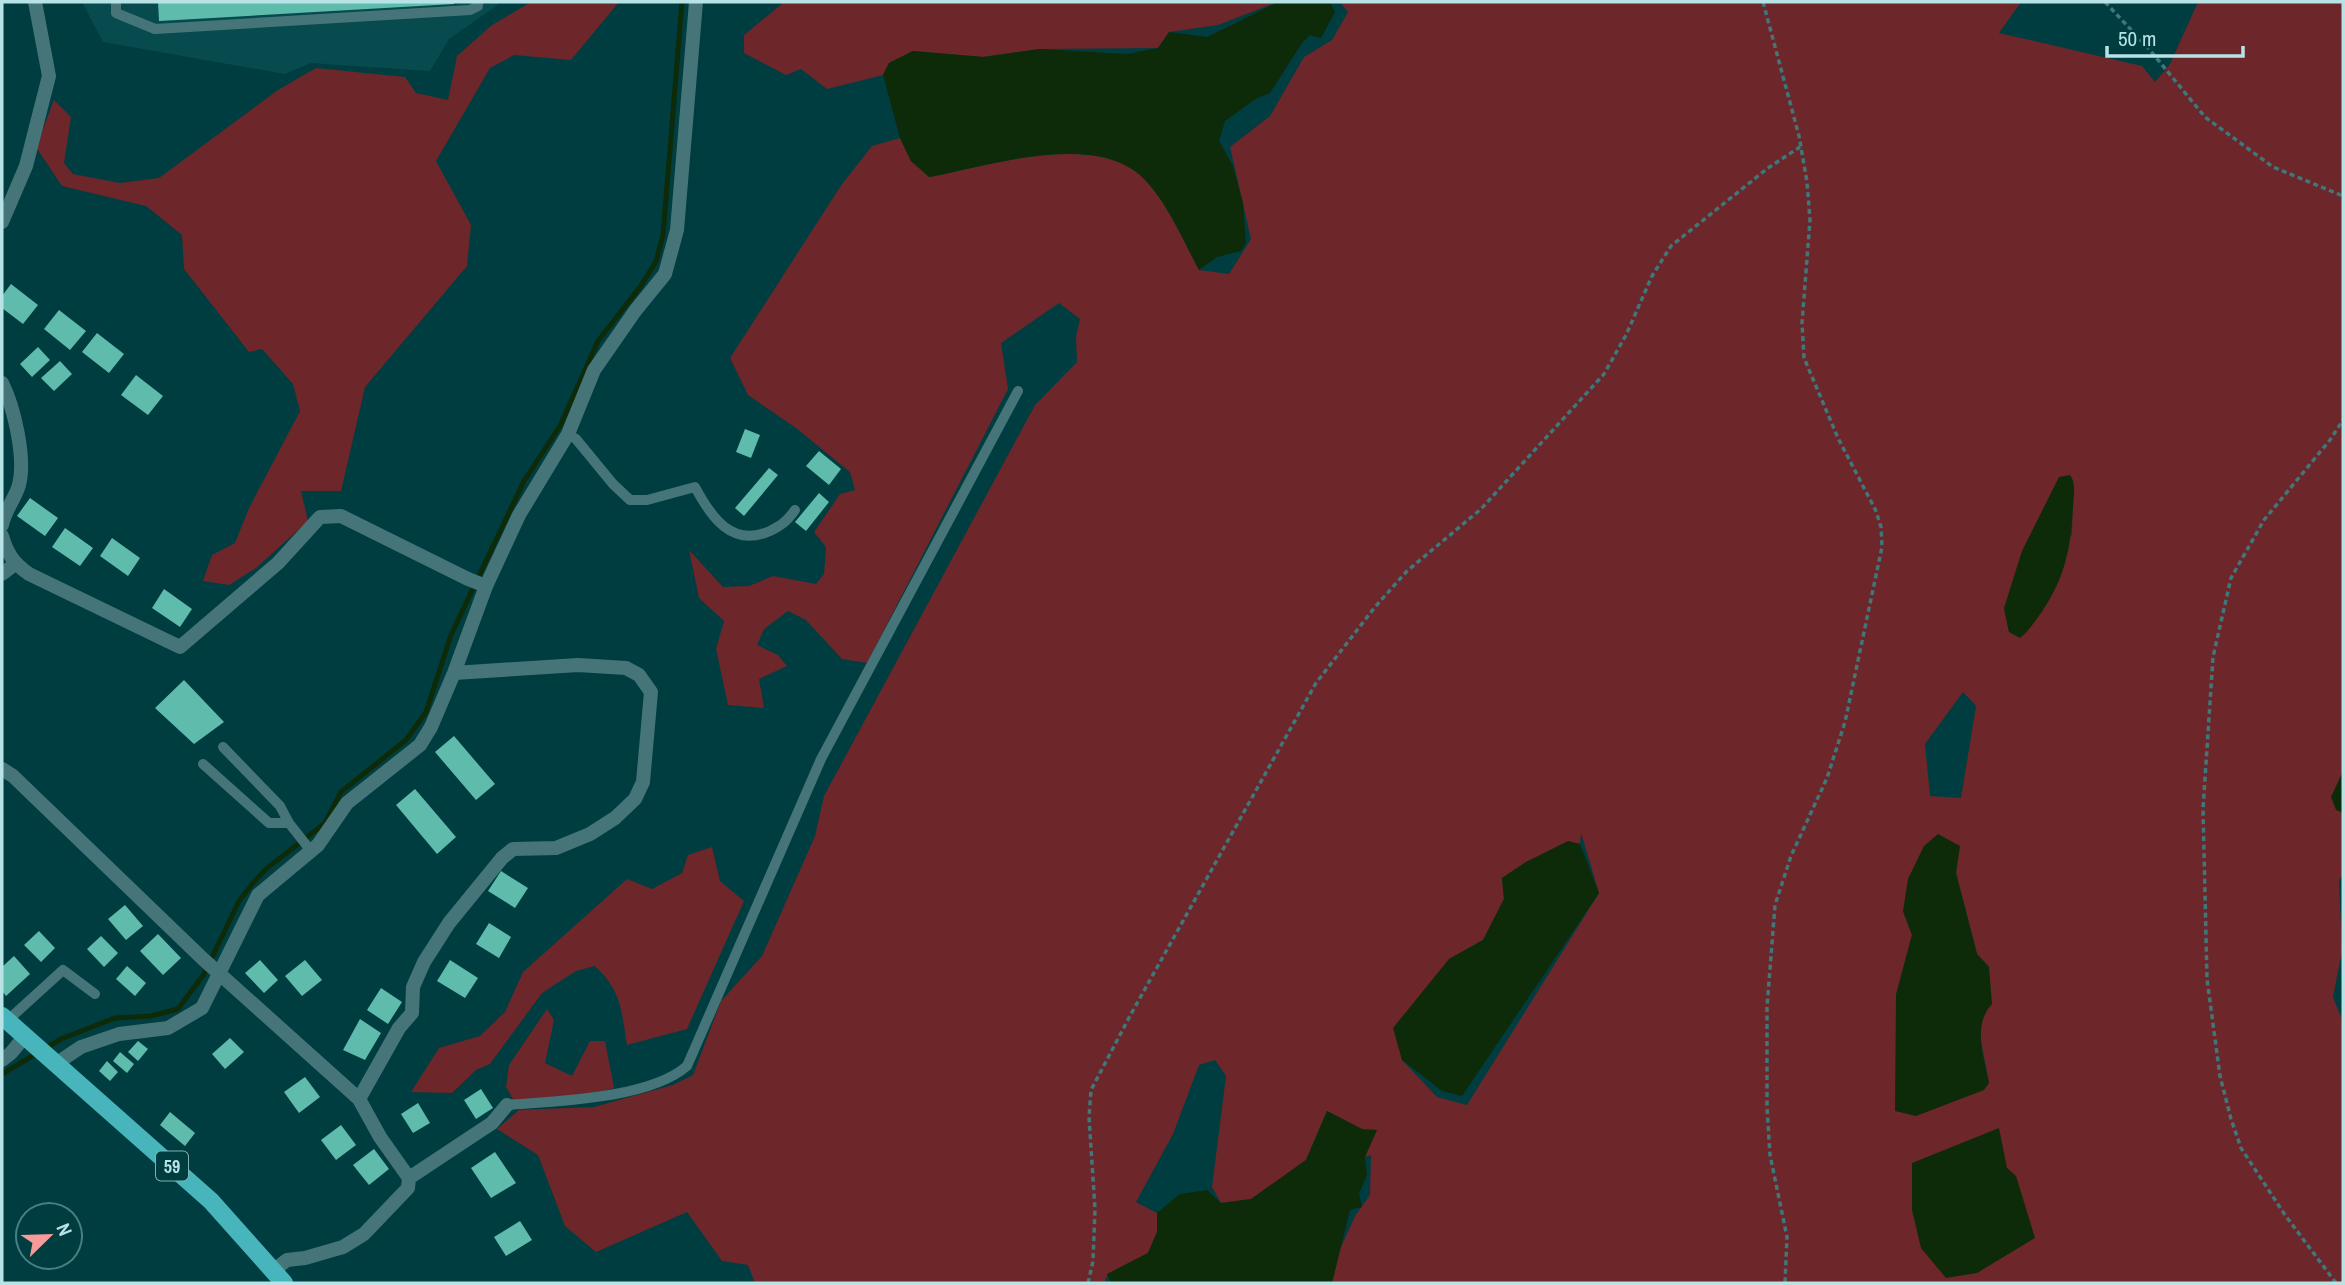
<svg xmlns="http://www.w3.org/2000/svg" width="2345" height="1285" viewBox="0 0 2345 1285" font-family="'Archivo Narrow',sans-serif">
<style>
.built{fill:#074b4f}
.green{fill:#6d2629;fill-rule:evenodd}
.water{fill:#0d2b08}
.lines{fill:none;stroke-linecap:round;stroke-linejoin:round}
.stream{stroke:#0d2b08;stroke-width:5}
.building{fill:#5fbcad}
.path{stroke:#40777a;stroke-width:3.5;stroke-dasharray:5 3.5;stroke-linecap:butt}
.lane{stroke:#467579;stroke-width:10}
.street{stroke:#467579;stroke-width:14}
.primary{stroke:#48b5bc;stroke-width:18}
.labels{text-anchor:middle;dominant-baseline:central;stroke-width:7;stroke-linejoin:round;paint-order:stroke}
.shield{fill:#003d40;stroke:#80b1b4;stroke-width:2}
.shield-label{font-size:18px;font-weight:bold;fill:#b7e3e6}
</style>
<rect width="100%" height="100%" fill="#003d40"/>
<path class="built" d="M82,2H502L449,39L430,71L311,63L285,74L103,42Z"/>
<path class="green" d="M531,2H619L571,60L514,55L490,68L436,161L471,225L467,266L365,387L341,491H301L308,521L256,568L229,585L203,581L212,555L235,543L249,508L300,411L293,384L262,349L249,352L184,269L182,235L146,206L62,186L36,147L54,100L71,117L64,163L73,174L120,183L159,178L278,90L316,68L405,77L416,93L448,100L457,56L492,25Z
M784,2H1277L1218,25L1169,32L1158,48L1040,49L983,57L913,51L889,63L883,75L827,89L801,69L786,75L744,53V35Z
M1340,2H2021L1999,33L2142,66L2155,82L2170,64L2198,2H2343V874L2339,880L2342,951L2333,997L2343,1022V1283H1332L1340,1249L1355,1216L1370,1195L1371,1155L1365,1157L1370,1141L1362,1129L1327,1111L1306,1160L1252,1199L1221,1203L1212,1187L1226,1076L1215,1060L1199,1065L1173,1134L1136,1202L1157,1213V1232L1148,1253L1108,1274L1104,1283H755L748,1265L722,1261L687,1212L596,1252L565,1226L538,1155L497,1129L519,1110L594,1107L673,1085L693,1075L721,1001L762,956L815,836L824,796L1035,405L1077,362L1076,336L1080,319L1059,303L1001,343L1008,389L867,663L842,659L806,620L788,611L764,629L757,645L778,655L787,666L759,679L764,708L728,705L716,649L724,621L699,598L689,550L723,587L749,586L773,576L816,584L824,574L826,547L814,532L840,494L855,490L850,472L796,428L748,395L730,358L842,184L872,146L900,138L911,161L930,177C988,166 1083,135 1135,171C1163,192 1183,240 1199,270L1229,274L1251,239L1230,147L1270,116L1304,57L1332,40L1348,12ZM2073,479L2072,534L2009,632L2004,608ZM1963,692L1976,706L1961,798L1930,796L1925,744ZM1581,833L1599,893L1467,1105L1437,1097L1402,1060L1449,959L1483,940L1504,899L1502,878L1526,862L1568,842L1580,844ZM1959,846L1956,873L1977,954L1989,967L1979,1031L1989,1083L1896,995L1912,935L1903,911Z
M712,847L720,881L744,901L687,1029L627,1045C621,1009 622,992 595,966L576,971L542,993L490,1064L476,1070L452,1093L411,1092L439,1048L480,1036L505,1012L523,972L627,879L652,889L682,873L688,855Z
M547,1009L554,1020L545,1063L572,1076L590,1041H605L614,1088L592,1094L514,1101L506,1087L509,1065Z"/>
<path class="water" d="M1278,2H1330L1335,12L1321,38L1310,35L1302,43L1270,93L1257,98L1225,121L1219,141L1233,166L1243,203L1246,243L1241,251L1217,257L1199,270C1183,240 1163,192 1135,171C1083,134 988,166 929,177L911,161L900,138L883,75L889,63L913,51L983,57L1040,49L1127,54L1158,48L1169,32L1207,37Z
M2070,475C2076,483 2074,496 2073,506C2071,548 2065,578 2041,613C2034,622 2029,631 2020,638L2009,632L2004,608L2022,551L2059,477Z
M2343,771V813L2336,810L2331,797Z
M1938,834L1960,846L1956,873L1977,954L1989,967L1992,1004C1972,1026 1984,1056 1989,1083L1984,1090L1916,1116L1895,1111L1896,995L1912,935L1903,911L1908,879L1924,846Z
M1568,841L1580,844L1599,893L1462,1096L1442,1091L1402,1060L1393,1028L1449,959L1483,940L1504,899L1502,878L1526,862Z
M1327,1111L1362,1129L1377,1130L1365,1157L1367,1175L1359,1194L1362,1207L1350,1210L1332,1283H1111L1107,1274L1148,1253L1157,1232V1213L1180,1194L1207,1190L1221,1203L1251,1199L1306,1160Z
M1999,1128L2007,1168L2016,1176L2035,1238L1977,1273L1946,1278L1921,1248L1912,1210V1163Z"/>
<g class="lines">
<path class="stream" d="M2,1074L61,1039L115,1018L151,1016L178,1009L204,974L239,901L253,883L266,869L325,823L341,792L406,740L426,712L451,635L524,481L560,426L598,341L640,287L656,262L663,235L682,2"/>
</g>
<path class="building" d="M158,2H454V4L159,21Z
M11,284L38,305L23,324L2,308V296Z
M59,310L86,331L70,350L44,329Z
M97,333L124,354L109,373L82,352Z
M38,347L50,360L32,377L20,364Z
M60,361L72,374L54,391L41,378Z
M136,375L163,396L148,415L121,395Z
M745,429L760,435L751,458L736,452Z
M819,451L841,469L829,485L806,466Z
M769,468L778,475L744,516L735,508Z
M819,493L829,502L806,531L795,522Z
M30,498L58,518L45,536L17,516Z
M65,528L93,548L80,566L52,547Z
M112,538L140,558L128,576L100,556Z
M164,589L192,609L180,627L152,608Z
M184,680L224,722L194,744L155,708Z
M454,736L495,784L476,800L435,752Z
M415,789L456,837L437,854L396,805Z
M501,871L528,888L515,908L488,891Z
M125,905L143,926L126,940L108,919Z
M489,923L511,937L499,958L476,944Z
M39,931L55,948L41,962L24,945Z
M158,934L181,958L163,975L140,951Z
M101,936L118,953L104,967L87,949Z
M14,956L30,974L6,996L2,991V967Z
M260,960L278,980L264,993L245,973Z
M305,960L322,980L302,996L285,976Z
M450,960L478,978L465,998L437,981Z
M127,966L146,983L135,996L116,979Z
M381,988L402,1002L388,1024L367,1010Z
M360,1019L381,1033L365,1060L343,1050Z
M230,1038L244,1052L225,1069L212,1054Z
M138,1041L148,1049L138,1061L128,1052Z
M120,1052L134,1064L127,1073L113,1061Z
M107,1061L118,1072L110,1081L99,1071Z
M305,1077L320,1097L299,1113L284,1092Z
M481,1089L493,1108L476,1119L464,1100Z
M418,1103L430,1123L413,1133L401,1114Z
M170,1112L195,1133L185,1146L160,1125Z
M341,1125L356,1145L336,1160L321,1140Z
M374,1149L389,1169L369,1185L353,1165Z
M495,1152L516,1183L491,1198L471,1168Z
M520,1221L532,1240L506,1256L494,1237Z"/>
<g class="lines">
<path class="path" d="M1763,2L1799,136L1807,182L1810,220L1802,323L1804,358L1838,438L1876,511L1881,527L1882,547L1845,722L1827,778L1791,856L1775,905L1767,1007V1107L1770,1155L1787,1237L1785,1283
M2105,2L2149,49L2205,117L2273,167L2343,196
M1088,1283L1093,1261L1095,1209L1089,1117L1091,1090L1131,1014L1316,683L1375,607L1407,571L1481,509L1604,374L1626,335L1652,276L1671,246L1768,168L1800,147
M2336,1283L2285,1215L2241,1148L2231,1119L2220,1076L2207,979L2203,809L2213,657L2231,578L2264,520L2330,440L2343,420"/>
<path class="lane" d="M116,2V13L155,29L470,10L478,6V2
M568,434L576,439L613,484L630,500H647L695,487C711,517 732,548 770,531C782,525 787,521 795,510
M223,747L280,806L289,823L311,851
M203,764L269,823H289
M7,1021L63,970L95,994
M507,1105C556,1101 649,1099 687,1066L821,759L1018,391"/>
<path class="street" d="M2,222L26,166L49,76L35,2
M2,383C14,407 26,458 19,485C15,499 5,510 2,525
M2,536C7,553 13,563 29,574L180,647L278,563L320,517L341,516L468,579L486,586
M2,574L15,564
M2,769L13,776L203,959L359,1099
M2,1060L11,1053L25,1036
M57,1063L81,1047L119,1034L168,1028L202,1008L258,895L318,845L347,803L420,745L431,727L454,673L486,586L519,515L568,434L594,370L635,311L665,274L677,230L696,2
M409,1178L380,1137L359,1099L399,1028L412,1013L413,987L424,962L449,923L502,858L513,849L556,848L590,834L615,818L635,799L643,782L651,692L639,675L626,668L578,665L454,673
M274,1270L287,1260L305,1258L343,1247L364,1234L408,1188L409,1178L492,1123L507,1105"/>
<path class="primary" d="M2,1016L211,1201L284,1283"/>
</g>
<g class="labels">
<rect class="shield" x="156" y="1151.5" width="32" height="29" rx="5"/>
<g class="shield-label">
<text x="172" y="1166">59</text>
</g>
</g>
<rect width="2345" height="1285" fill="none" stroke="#b7e3e6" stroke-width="7"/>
<g transform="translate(49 1236) rotate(67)"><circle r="33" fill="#003d40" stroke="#497f82" stroke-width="2"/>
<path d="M0-5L12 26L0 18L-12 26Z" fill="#f59b99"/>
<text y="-10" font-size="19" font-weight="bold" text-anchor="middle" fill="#b7e3e6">N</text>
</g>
<path d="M2107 46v10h136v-10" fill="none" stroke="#b7e3e6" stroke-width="3.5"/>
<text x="2118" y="46" font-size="21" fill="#b7e3e6" stroke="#003d40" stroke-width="5" paint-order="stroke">50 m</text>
</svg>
